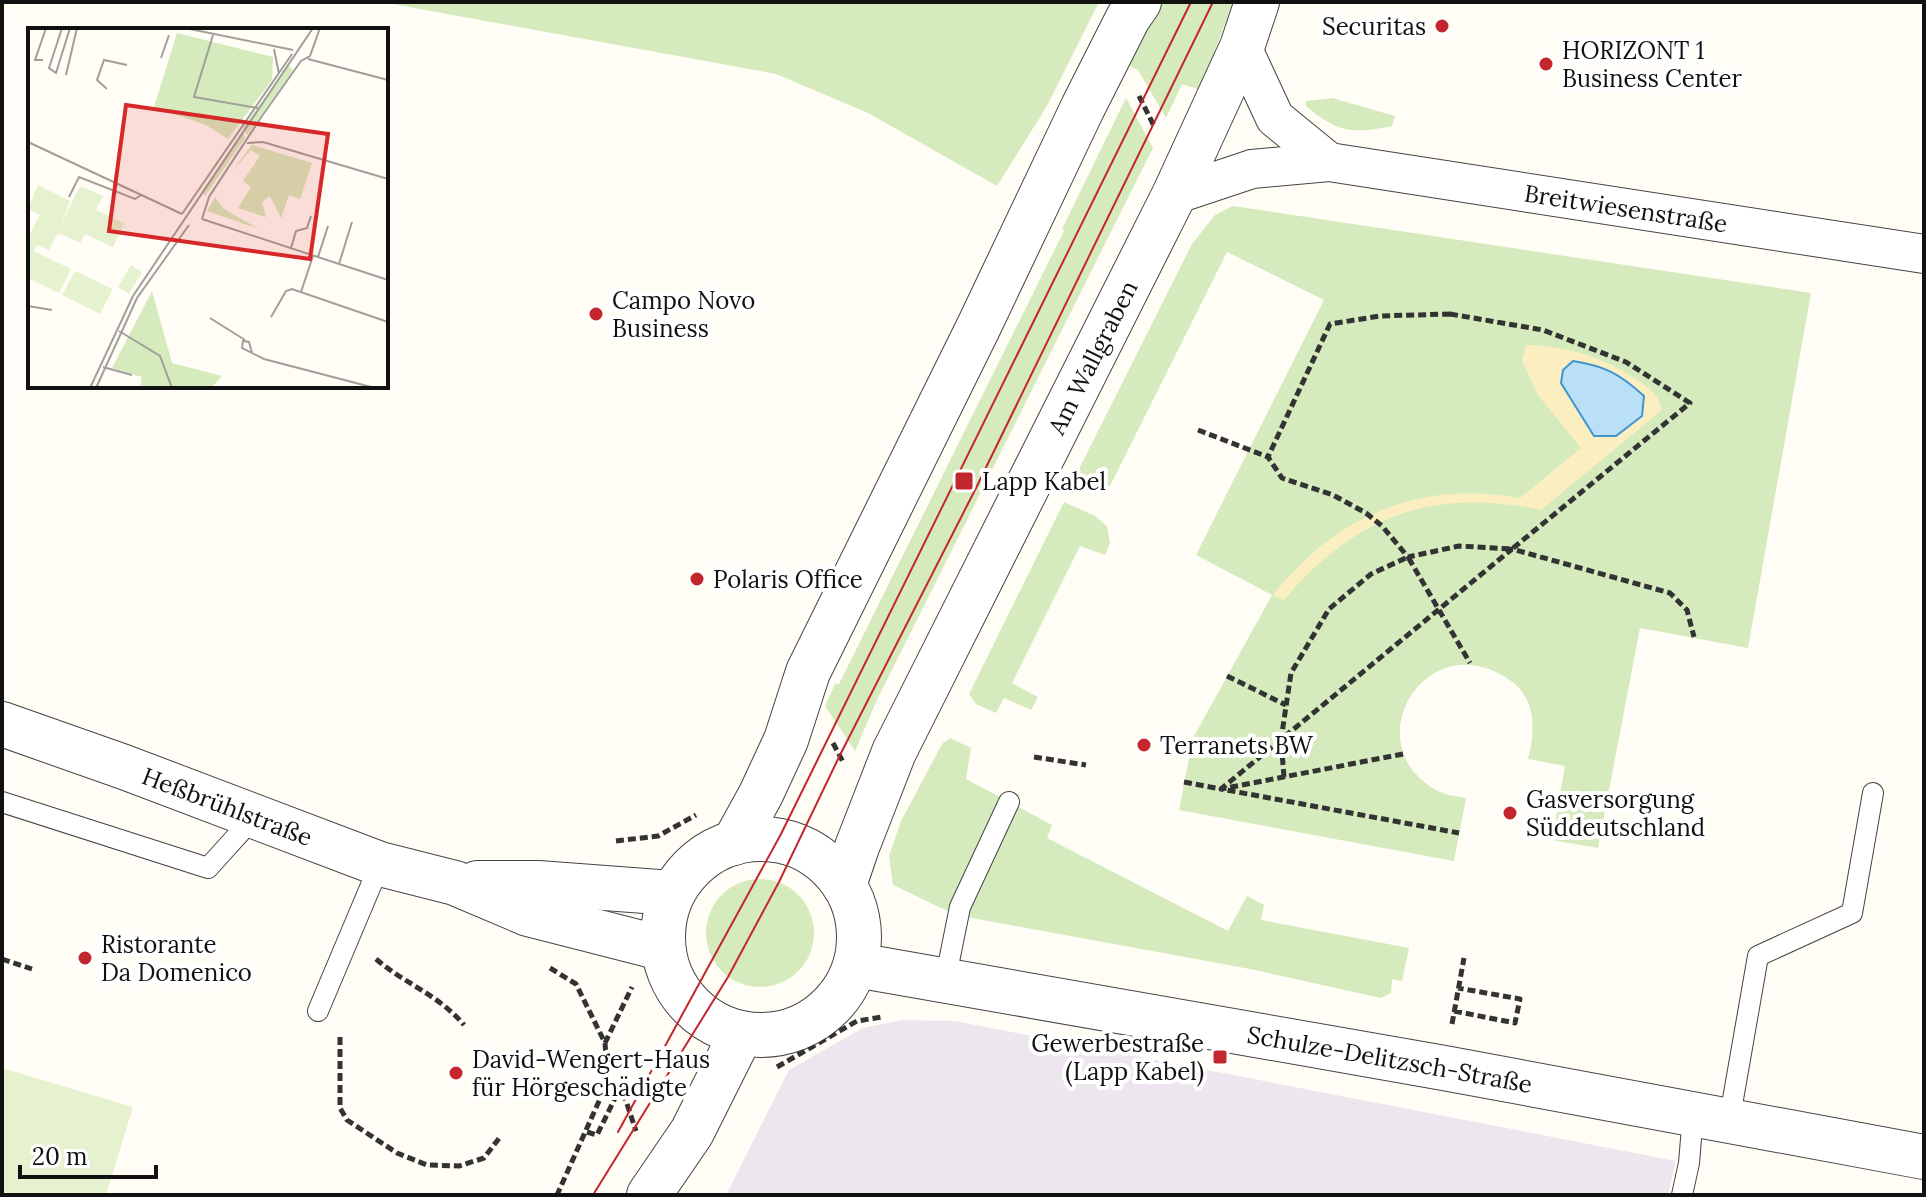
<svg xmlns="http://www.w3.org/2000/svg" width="1926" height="1197" viewBox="0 0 1926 1197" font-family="Lora,serif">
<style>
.industrial{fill:#eee6ef}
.green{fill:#d5ebbd}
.sand{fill:#fbeec1}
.pitch{fill:#e6f2cf}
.water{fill:#b9e0f7;stroke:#3f96cf;stroke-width:2}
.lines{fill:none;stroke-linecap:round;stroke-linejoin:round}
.service-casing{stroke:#444;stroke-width:22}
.minor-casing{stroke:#444;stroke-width:40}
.tertiary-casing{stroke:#444;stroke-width:46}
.path{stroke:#333;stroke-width:5;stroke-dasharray:8 4;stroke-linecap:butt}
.service{stroke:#fff;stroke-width:20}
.minor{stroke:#fff;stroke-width:38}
.tertiary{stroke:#fff;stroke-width:44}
.tram{stroke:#c4262e;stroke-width:2}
.poi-dot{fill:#c4262e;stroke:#fff;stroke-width:3}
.labels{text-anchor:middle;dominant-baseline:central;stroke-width:8;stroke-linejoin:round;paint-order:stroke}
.poi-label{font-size:24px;fill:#111;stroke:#fff;text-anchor:start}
.street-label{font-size:24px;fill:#111;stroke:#fff}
.inset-road{fill:none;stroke:#a09f9a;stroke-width:2}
.view{fill:#d62828;fill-opacity:0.15;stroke:#d62828;stroke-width:4}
.inset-edge{fill:none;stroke:#111;stroke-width:4}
</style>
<rect width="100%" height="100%" fill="#fffdf5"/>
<path class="industrial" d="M901,1020L955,1021L1676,1161L1668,1195H726L789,1070L863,1028Z"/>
<path class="green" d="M382,2H1099L1047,106L997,186L868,113L776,74Z
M1160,2H1233L1200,90L1182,84L1166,118L1138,70L1123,63Z
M1126,98L1153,148L876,702L855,751L825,706L835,684H839L1064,231L1062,229Z
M1332,98L1395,116L1392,126C1352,134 1338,133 1306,106V101Z
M1233,206L1811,293L1748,648L1640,628L1598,848L1552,840L1565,766L1528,759C1535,732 1537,700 1511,681C1428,621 1353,743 1436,790C1444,795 1456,796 1466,798L1454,861L1179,810L1193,738L1272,595L1196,555L1324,300L1227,252L1109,488L1076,475L1192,244L1215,215Z
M1064,502L1095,516L1107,526L1110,543L1105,555L1080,546L1012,683L1038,697L1031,710L1004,698L996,713L976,704L969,694Z
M950,738L971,748L966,779L1052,825L1047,838L1228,931L1247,896L1264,905L1261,920L1409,948L1402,981L1392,979L1391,993L1381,998L1250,969L972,918L943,909L893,885L889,856L901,821L942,744Z
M706 933a54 54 0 1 1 108 0a54 54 0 1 1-108 0Z"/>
<path class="sand" d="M1526,345C1567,346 1600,356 1634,378C1648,387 1659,394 1662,410L1541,510C1433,487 1355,516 1284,600L1273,595C1337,515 1418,480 1520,498L1581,448L1538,395L1522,361Z"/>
<path class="pitch" d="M2,1068L133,1107L106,1195H2Z"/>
<path class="water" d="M1573,361C1605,366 1620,374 1644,396L1642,416L1616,436H1594L1561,383L1563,370Z"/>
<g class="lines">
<defs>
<path id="service" d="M2,802L208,868L254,817
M945,981L960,907L1009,802
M318,1011L380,864
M1729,1122L1758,956L1852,913L1873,793
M1682,1195L1689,1163L1693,1115"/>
<g id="minor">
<path d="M1242,47L1275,118L1329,162"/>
<path id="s1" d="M1174,195L1252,169L1329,162L1924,254"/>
</g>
<g id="tertiary">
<path id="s2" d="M2,724L124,767L380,864L455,883L528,914L661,948"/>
<circle cx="761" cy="937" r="98"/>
<path d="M734,843L761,794L786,740L808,672L979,326L1083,107L1128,18L1139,2"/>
<path d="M477,883H538L672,893"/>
<path id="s3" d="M844,885L857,847L894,752L1174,195L1242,47L1257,2"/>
<path id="s4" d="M856,965L1444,1068L1924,1157"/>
<path d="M649,1195L692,1132L741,1034"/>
</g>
</defs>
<use href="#service" class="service-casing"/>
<use href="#minor" class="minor-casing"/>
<use href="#tertiary" class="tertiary-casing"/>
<path class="path" d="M1139,96L1154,126
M1450,314L1543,330L1626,362L1690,403L1512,549L1459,546L1408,557L1382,526L1366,513L1333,495L1282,478L1268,457L1330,324L1380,316Z
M1198,430L1268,457
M1227,676L1286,705
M833,743L843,762
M1403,754L1221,789L1459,833
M1034,757L1086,765
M1284,777L1281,740L1291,673L1329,609L1371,574L1408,557L1470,663
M1184,782L1221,789L1512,549L1670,593L1687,610L1694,637
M616,841L658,836L696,815
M2,959L32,969
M376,959C405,984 439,995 464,1025
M550,968L576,984L605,1043L608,1081L557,1195
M1454,1011L1515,1023L1520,999L1458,988
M1452,1024L1464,958
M340,1037V1108L347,1120L397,1153L427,1165L459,1166L484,1158L500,1137
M605,1043L632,987
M777,1067L857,1021L882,1017
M587,1132L597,1135L621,1086L636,1131"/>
<use href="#service" class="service"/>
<use href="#minor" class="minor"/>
<use href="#tertiary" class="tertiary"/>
<path class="tram" d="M618,1132L781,834L1191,2
M593,1195L728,977L779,882L839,757L976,488L1213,2"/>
</g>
<g class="poi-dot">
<circle cx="1442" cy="26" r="8"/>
<circle cx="1546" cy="64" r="8"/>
<circle cx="596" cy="314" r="8"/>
<rect x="954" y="471" width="20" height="20" rx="4"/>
<circle cx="697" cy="579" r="8"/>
<circle cx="1144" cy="745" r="8"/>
<circle cx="1510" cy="813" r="8"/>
<circle cx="85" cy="958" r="8"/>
<rect x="1212" y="1049" width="16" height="16" rx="4"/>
<circle cx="456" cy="1073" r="8"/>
</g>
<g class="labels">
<g class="poi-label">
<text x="1426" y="26" text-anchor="end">Securitas</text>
<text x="1562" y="50">HORIZONT 1<tspan x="1562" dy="28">Business Center</tspan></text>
<text x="612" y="300">Campo Novo<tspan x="612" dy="28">Business</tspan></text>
<text x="982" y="481">Lapp Kabel</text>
<text x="713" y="579">Polaris Office</text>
<text x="1160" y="745">Terranets BW</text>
<text x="1526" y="799">Gasversorgung<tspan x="1526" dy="28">Süddeutschland</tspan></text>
<text x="101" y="944">Ristorante<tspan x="101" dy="28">Da Domenico</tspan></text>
<text x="1204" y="1043" text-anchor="end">Gewerbestraße<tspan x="1204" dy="28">(Lapp Kabel)</tspan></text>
<text x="472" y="1059">David-Wengert-Haus<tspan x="472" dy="28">für Hörgeschädigte</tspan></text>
</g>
<g class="street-label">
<text stroke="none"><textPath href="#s1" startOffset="460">Breitwiesenstraße</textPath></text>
<text stroke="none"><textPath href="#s3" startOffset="584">Am Wallgraben</textPath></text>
<text stroke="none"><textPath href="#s2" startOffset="240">Heßbrühlstraße</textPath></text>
<text stroke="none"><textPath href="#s4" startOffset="542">Schulze-Delitzsch-Straße</textPath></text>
</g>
</g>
<g transform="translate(28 28)">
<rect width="360" height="360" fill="#fffdf5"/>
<path d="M149,5L245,29L244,52L200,111L178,97L126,79ZM261,37L265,42L219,107L215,100ZM215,104L217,110L177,168L174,163ZM224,117L284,135L272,171L261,167L253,190L242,168L234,174L238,189L210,180L223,159L215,153L232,128L223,122L204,143ZM187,169L196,181L231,201L179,183ZM124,263L144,335L194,348L183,360H112L114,349L84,340Z" fill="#d5ebbd"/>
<path d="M10,157L42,173L32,198L52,158L75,168L68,182L96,195L85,219L57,206L52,215L30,205L21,222L9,217L6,223L43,241L31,265L0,250V211L11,188L16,189L0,181ZM103,237L114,244L101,266L90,259ZM47,243L85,261L72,286L34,267Z" fill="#e6f2cf"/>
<path class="inset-road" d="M34,0L21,40L28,45L42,0M157,0L265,22M185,7L166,69L230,80M246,21L251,46M133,30L141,7M280,31L360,52M15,32H7L18,0M38,47L49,0M79,61L69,52L76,32L99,37M0,114L154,186M219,115L235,114L360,151M41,169L51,149L107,171L113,167M154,186L264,26M174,191L181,169L234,88L273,33L282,28L292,0M174,191L360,252M263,220L268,203L279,200L283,188M290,229L300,198M311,236L324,194M273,264L285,228M0,278L24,282M243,289L258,263L264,261L360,294M182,290L217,312M91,303L132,328L144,360M224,325L221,314L215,313L214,320L236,331L347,360M75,339L104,347M62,360L105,268L285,0M68,360L109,270L161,197"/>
<path class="view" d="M98,77L300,106L282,231L81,203Z"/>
<rect width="360" height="360" class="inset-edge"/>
</g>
<rect width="1926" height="1197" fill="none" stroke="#111111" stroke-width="8"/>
<path d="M20 1165v12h136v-12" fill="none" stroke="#111111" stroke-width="4"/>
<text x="32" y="1165" font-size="24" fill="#111111" stroke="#ffffff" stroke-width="6" paint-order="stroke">20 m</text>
</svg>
